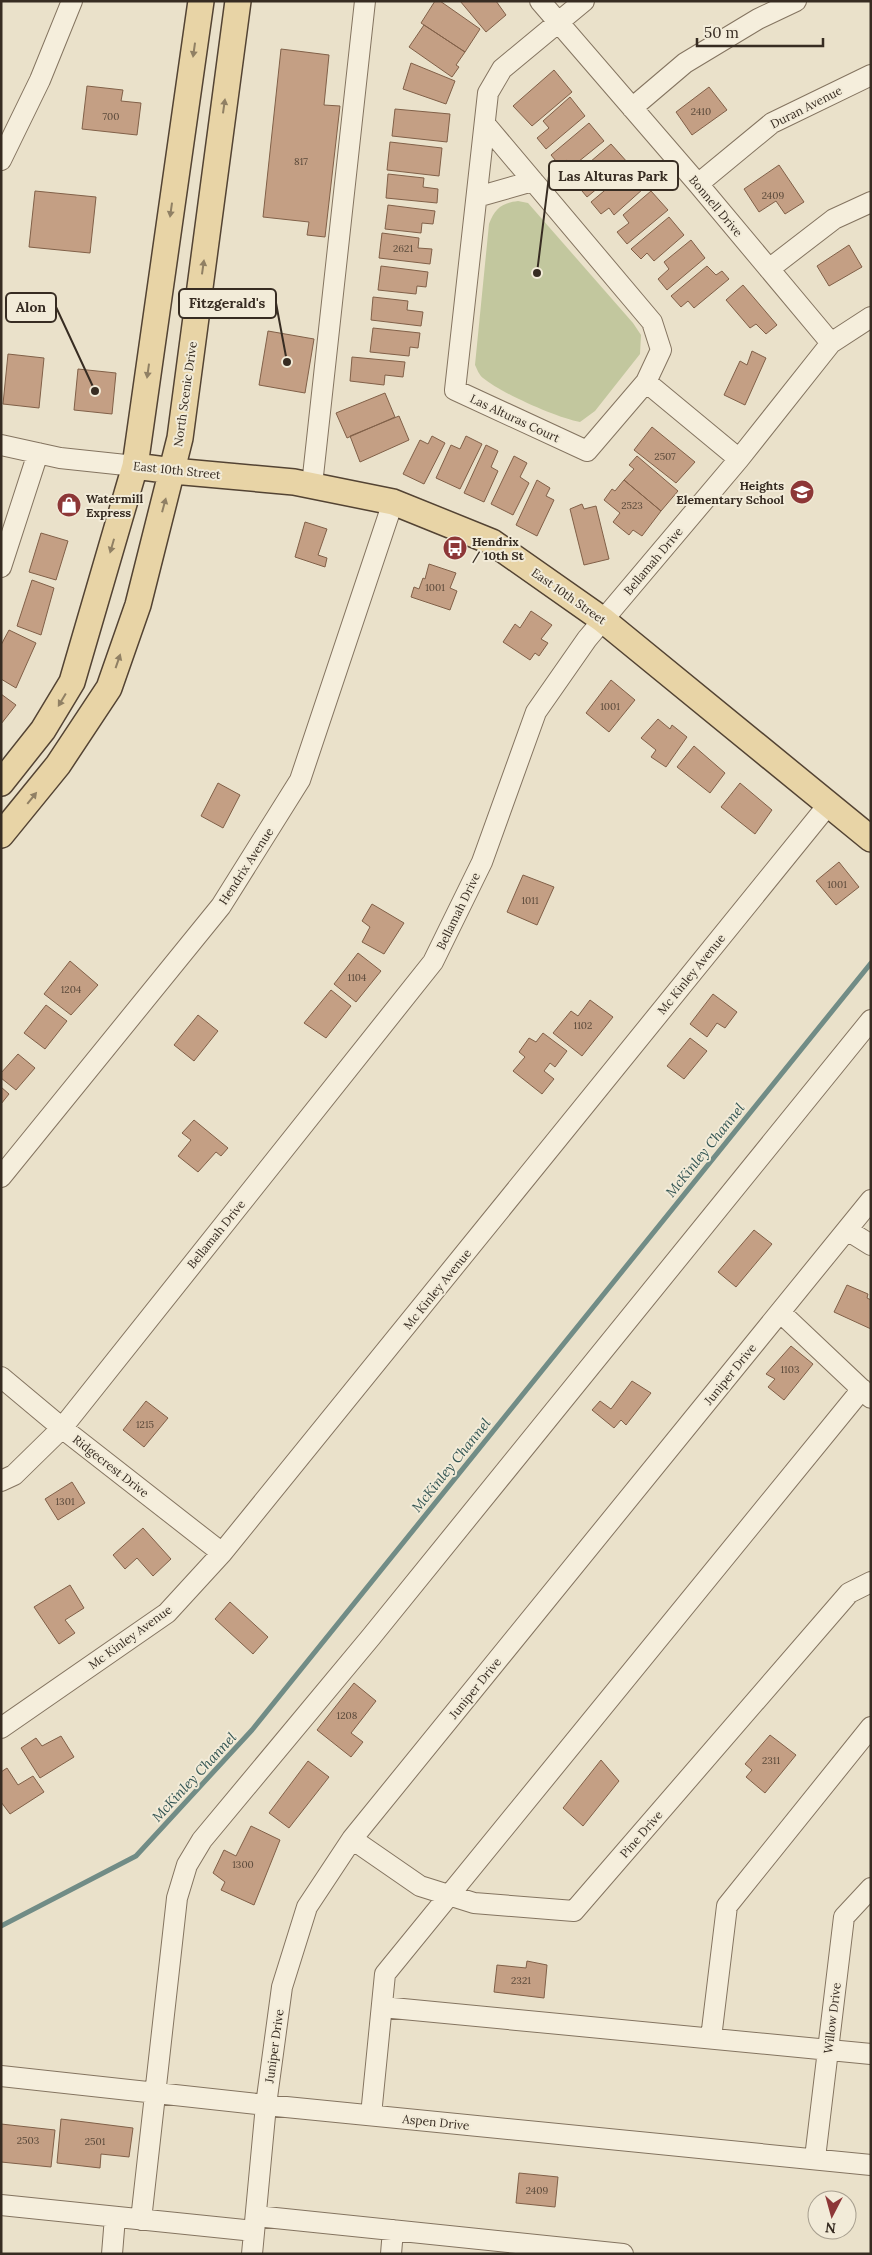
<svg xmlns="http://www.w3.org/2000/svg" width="872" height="2255" viewBox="0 0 872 2255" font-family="Lora,serif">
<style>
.green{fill:#c2c79e}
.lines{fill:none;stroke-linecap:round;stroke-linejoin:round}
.stream{stroke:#718c86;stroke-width:5}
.building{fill:#c49f84;stroke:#816048}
.minor-casing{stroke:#847460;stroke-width:22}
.major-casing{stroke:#534333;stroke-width:28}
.minor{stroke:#f5eedc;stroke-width:20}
.major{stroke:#e8d4a6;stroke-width:25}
.oneway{fill:#908064}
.labels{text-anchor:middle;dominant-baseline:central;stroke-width:4;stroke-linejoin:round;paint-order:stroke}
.number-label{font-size:10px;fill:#5a493a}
.street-label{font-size:12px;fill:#372c22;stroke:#f2ebd8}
.poi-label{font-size:12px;font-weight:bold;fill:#372c22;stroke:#f2ebd8;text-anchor:start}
.water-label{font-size:14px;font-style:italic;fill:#335553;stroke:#f2ebd8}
.leader{fill:none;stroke:#372c22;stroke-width:2}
.callout-dot{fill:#372c22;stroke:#f2ebd8;stroke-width:2}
.callout{fill:#f2ebd8;stroke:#372c22;stroke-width:2}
.callout-label{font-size:14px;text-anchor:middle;font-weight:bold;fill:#372c22}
</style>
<rect width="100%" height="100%" fill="#eae1ca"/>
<path class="green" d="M518,201L528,203L633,323L641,335L640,354L595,411L580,422C557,418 501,393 483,378C479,375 477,369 475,365L489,224C495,208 502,203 518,201Z"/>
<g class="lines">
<path class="stream" d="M1,1926L136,1856L252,1730L871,963"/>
</g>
<path class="building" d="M435,1H440L480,29L465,52L421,23Z
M460,1H496L506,15L486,32Z
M424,25L465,52L456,65L459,67L452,77L409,47Z
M281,49L329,55L324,105L340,106L325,237L307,235L309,222L263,217Z
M411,63L455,81L446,104L403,89Z
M554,70L572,92L532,126L513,106Z
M87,86L123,90L121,101L141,103L137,135L82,129Z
M709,87L727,110L692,135L676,112Z
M570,97L585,116L546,149L537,138L549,128L543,121Z
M395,109L450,114L447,142L392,136Z
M589,123L604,141L573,166L567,160L560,166L551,155Z
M390,142L442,148L439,176L387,170Z
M611,144L628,163L587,197L577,185L589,175L583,168Z
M779,165L804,202L785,214L776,201L759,212L744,189Z
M629,170L643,189L614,215L609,208L601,214L591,202Z
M388,174L424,178L423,187L438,189L437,203L386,198Z
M35,191L96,197L90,253L29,247Z
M651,191L668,210L627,244L617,232L629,223L623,215Z
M388,205L435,211L433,224L422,223L421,233L385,229Z
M669,217L684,235L654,261L647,253L641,259L631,249Z
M382,233L419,238L418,248L432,249L430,264L379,258Z
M691,240L705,258L667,290L658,279L669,269L664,262Z
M849,245L862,267L829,286L817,266Z
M381,266L428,272L426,287L417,286L416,294L378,290Z
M707,266L716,275L722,271L729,279L694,308L688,301L681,307L671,296Z
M743,285L777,325L766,334L756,324L750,328L726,300Z
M373,297L408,301L407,310L423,312L421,326L371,320Z
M373,328L420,333L418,348L410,347L409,356L370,352Z
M268,331L314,339L305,393L259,385Z
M752,351L766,358L745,405L724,395L740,361L747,365Z
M8,354L44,358L39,408L3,404Z
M352,357L405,362L403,377L385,375L384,385L350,381Z
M78,369L116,373L112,414L74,410Z
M385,393L395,417L347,438L336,413Z
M399,416L409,440L360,462L350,436Z
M652,427L695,462L676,483L634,450Z
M432,436L445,443L424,484L403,474L420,440L428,444Z
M466,436L482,444L460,489L436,478L451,445L460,449Z
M486,445L498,451L491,467L498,471L484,502L464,493Z
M514,456L527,463L520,477L529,483L513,515L491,504Z
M637,456L678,491L661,511L624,480L634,469L629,465Z
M537,480L550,488L546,496L554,500L537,536L516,525Z
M624,480L661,511L642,536L633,530L629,535L613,522L620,513L604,500L612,489L615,491Z
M71,498L75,508L67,512L63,502Z
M582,504L584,509L596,506L609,559L584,565L570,509Z
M305,522L327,529L318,555L327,558L325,567L295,557Z
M41,533L68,541L56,580L29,572Z
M429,564L456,573L450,588L457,591L450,610L411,597L414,587L419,589L423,578L425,579Z
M32,580L54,588L41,635L17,626Z
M531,611L552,625L541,639L548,643L539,656L535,653L530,660L503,642L515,624L520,628Z
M9,630L36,643L16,688L1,679V645Z
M611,680L635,700L609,732L586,713Z
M1,694L16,705L1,724Z
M658,719L670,729L672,725L687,737L666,767L651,757L656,750L641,738Z
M694,746L725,773L710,793L677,767Z
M218,783L240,795L223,828L201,816Z
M740,783L772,810L755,834L721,807Z
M839,862L859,887L836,905L816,881Z
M523,875L554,887L537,925L507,912Z
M372,904L404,923L384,954L362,942L370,927L362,921Z
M358,953L381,971L356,1002L334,984Z
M70,961L98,985L71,1015L44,994Z
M331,990L351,1006L326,1038L304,1023Z
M713,994L737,1012L725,1028L717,1023L707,1037L690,1024Z
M590,1000L613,1017L582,1056L553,1033L571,1011L578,1016Z
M46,1005L67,1021L45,1049L24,1033Z
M198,1015L218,1031L194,1061L174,1045Z
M543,1033L567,1051L555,1067L550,1063L544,1071L554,1079L542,1094L513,1071L525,1057L519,1052L529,1038L536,1042Z
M690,1038L707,1051L684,1079L667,1066Z
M18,1054L35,1068L16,1090L1,1078V1073Z
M1,1087L9,1094L1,1104Z
M194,1120L228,1148L221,1156L216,1152L198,1172L178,1156L191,1140L182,1133Z
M754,1230L772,1244L736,1287L718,1272Z
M847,1285L868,1294L867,1298L871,1300V1329L834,1312Z
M791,1346L813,1364L784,1400L768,1387L775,1379L766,1374Z
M632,1381L651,1393L626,1425L621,1420L614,1428L592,1410L600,1401L611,1409Z
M146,1401L168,1418L144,1447L123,1430Z
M72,1482L85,1503L58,1520L45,1499Z
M143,1528L171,1559L153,1576L137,1558L125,1569L113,1555Z
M70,1585L84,1608L65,1620L75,1633L59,1644L34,1607Z
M230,1602L268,1637L253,1654L215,1619Z
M354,1683L376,1701L351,1733L363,1742L351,1757L317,1730Z
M770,1735L796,1755L765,1793L746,1777L752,1770L745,1764Z
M61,1736L74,1757L40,1778L21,1748L36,1738L42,1746Z
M601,1760L619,1781L583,1826L563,1808Z
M308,1761L329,1777L289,1828L269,1813Z
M7,1768L18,1785L33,1776L44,1792L10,1814L1,1802V1772Z
M251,1826L280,1840L254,1905L221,1890L225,1882L213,1873L224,1850L236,1856Z
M527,1961L547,1965L544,1998L494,1992L497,1965L526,1968Z
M61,2119L133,2128L129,2157L101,2154L100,2168L57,2163Z
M1,2124L55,2130L51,2167L1,2162Z
M519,2173L558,2177L555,2207L516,2203Z"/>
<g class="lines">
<defs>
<path id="minor" d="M540,1L698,184L831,343
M632,108L685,63L758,19L796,1
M485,124L652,322L661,350L646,382L587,451L455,390L488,93L502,69L584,1
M1,160L40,80L72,1
M698,184L772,123L871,75
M477,197L533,181
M769,269L834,219L871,202
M646,382L739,459
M1,445L60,458L135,466
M312,485L365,1
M1,567L38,453
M1,1177L221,906L300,780L393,502
M847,1230L871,1245
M780,1312L871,1398
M1,1377L62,1428L222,1553
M1,1481L14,1475L62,1428L433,962L482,862L536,712L587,639L739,459L831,343L871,317
M1,1728L167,1613L222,1553L828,805
M352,1839L420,1886L474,1903L574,1911L849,1593L871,1582
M382,2007L871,2054
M711,2038L727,1906L871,1727
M1,2076L266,2105L871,2165
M371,2115L385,1974L862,1389
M815,2158L844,1917L871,1888
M1,2205L254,2231
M256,2216L623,2254
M141,2220L177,1898L187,1865L202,1840L371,1637L871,1020
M112,2254L115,2217
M252,2254L266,2105L282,1987L307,1907L352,1839L871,1200
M391,2254L393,2230"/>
<path id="major" d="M135,466L173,471L294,482L393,502L492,542L603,620L871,839
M1,783L43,730L72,682L135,466L201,1
M1,835L58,765L109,688L138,605L180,438L238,1"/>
</defs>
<use href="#minor" class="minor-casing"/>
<use href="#major" class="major-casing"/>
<use href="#minor" class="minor"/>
<use href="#major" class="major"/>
</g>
<defs><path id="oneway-solid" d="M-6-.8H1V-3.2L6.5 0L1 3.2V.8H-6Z" transform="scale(1.25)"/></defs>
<g class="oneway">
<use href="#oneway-solid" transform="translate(194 50) rotate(98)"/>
<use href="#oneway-solid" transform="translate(224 106) rotate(-82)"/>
<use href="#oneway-solid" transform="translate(171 210) rotate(98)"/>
<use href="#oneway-solid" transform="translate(203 267) rotate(-82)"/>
<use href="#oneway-solid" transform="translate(148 371) rotate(98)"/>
<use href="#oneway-solid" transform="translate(164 505) rotate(-75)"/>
<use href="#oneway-solid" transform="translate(112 546) rotate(106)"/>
<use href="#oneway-solid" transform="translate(118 661) rotate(-71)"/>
<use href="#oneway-solid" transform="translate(62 700) rotate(121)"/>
<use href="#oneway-solid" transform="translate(32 798) rotate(-51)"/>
</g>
<defs>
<symbol id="school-disc" viewBox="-11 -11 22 22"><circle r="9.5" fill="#8d3737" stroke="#f2ebd8"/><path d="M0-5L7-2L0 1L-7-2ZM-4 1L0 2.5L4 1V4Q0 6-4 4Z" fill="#fff"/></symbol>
<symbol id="shop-disc" viewBox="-11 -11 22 22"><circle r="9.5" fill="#8d3737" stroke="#f2ebd8"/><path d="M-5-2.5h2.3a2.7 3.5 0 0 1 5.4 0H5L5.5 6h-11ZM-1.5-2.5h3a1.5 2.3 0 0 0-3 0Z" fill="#fff"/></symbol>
<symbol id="bus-disc" viewBox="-11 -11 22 22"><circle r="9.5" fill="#8d3737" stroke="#f2ebd8"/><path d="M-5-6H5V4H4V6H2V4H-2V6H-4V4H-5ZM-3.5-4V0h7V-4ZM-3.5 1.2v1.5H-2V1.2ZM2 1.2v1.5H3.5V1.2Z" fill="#fff"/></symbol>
</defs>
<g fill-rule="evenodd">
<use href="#school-disc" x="788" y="478" width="28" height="28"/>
<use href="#shop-disc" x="55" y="491" width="28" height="28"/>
<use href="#bus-disc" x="441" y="534" width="28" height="28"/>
</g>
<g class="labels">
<g class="number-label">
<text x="701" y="111">2410</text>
<text x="111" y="116">700</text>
<text x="301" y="161">817</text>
<text x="773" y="195">2409</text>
<text x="403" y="248">2621</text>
<text x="665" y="456">2507</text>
<text x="632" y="505">2523</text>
<text x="435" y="587">1001</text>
<text x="610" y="706">1001</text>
<text x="837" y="884">1001</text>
<text x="530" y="900">1011</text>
<text x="357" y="977">1104</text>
<text x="71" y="989">1204</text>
<text x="583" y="1025">1102</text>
<text x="790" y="1369">1103</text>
<text x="145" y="1424">1215</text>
<text x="65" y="1501">1301</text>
<text x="347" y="1715">1208</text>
<text x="771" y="1760">2311</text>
<text x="243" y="1864">1300</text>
<text x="521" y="1980">2321</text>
<text x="28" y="2140">2503</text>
<text x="95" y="2141">2501</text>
<text x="537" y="2190">2409</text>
</g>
<g class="street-label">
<text transform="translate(806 107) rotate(-27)">Duran Avenue</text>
<text transform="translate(716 206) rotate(50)">Bonnell Drive</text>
<text transform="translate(185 394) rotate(-82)">North Scenic Drive</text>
<text transform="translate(515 418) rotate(25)">Las Alturas Court</text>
<text transform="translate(177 470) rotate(6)">East 10th Street</text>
<text transform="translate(653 561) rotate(-50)">Bellamah Drive</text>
<text transform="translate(569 596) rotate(35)">East 10th Street</text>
<text transform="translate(246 866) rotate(-57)">Hendrix Avenue</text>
<text transform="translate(458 911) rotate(-64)">Bellamah Drive</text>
<text transform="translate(691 974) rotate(-51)">Mc Kinley Avenue</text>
<text transform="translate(216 1234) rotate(-51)">Bellamah Drive</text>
<text transform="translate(437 1289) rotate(-51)">Mc Kinley Avenue</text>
<text transform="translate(730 1374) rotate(-51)">Juniper Drive</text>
<text transform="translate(111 1466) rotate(38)">Ridgecrest Drive</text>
<text transform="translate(130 1637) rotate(-36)">Mc Kinley Avenue</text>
<text transform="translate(475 1688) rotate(-51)">Juniper Drive</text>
<text transform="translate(641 1834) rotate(-49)">Pine Drive</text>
<text transform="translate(832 2018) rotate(-83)">Willow Drive</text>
<text transform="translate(274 2046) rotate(-82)">Juniper Drive</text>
<text transform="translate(436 2122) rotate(6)">Aspen Drive</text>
</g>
<g class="poi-label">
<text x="784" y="485" text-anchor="end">Heights<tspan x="784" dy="14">Elementary School</tspan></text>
<text x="86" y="498">Watermill<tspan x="86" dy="14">Express</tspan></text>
<text x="472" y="541">Hendrix<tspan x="472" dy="14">/ 10th St</tspan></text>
</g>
<g class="water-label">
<text transform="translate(705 1150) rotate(-51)">McKinley Channel</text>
<text transform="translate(451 1465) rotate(-51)">McKinley Channel</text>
<text transform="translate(194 1777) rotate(-47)">McKinley Channel</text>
</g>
</g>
<path class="leader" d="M537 273L549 176M287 362L276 303M95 391L56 307"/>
<g class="callout-dot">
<circle cx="537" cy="273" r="5"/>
<circle cx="287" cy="362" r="5"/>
<circle cx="95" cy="391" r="5"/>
</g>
<g class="callout">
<rect x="549" y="161" width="129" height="29" rx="5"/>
<rect x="179" y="289" width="97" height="29" rx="5"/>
<rect x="6" y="293" width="50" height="29" rx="5"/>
</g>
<g class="callout-label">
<text x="613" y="181">Las Alturas Park</text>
<text x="227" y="308">Fitzgerald's</text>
<text x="31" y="312">Alon</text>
</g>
<rect width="872" height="2255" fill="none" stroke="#372c22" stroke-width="5"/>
<g transform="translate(832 2215) rotate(186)"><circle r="24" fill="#f2ebd8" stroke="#a79f8f"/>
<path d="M0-4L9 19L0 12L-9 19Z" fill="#8d3737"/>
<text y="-8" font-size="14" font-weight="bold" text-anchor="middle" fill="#372c22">N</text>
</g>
<path d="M697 38v8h126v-8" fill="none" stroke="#372c22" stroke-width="2.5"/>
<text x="704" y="38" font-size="15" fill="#372c22" stroke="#f2ebd8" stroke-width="4" paint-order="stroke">50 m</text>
</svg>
